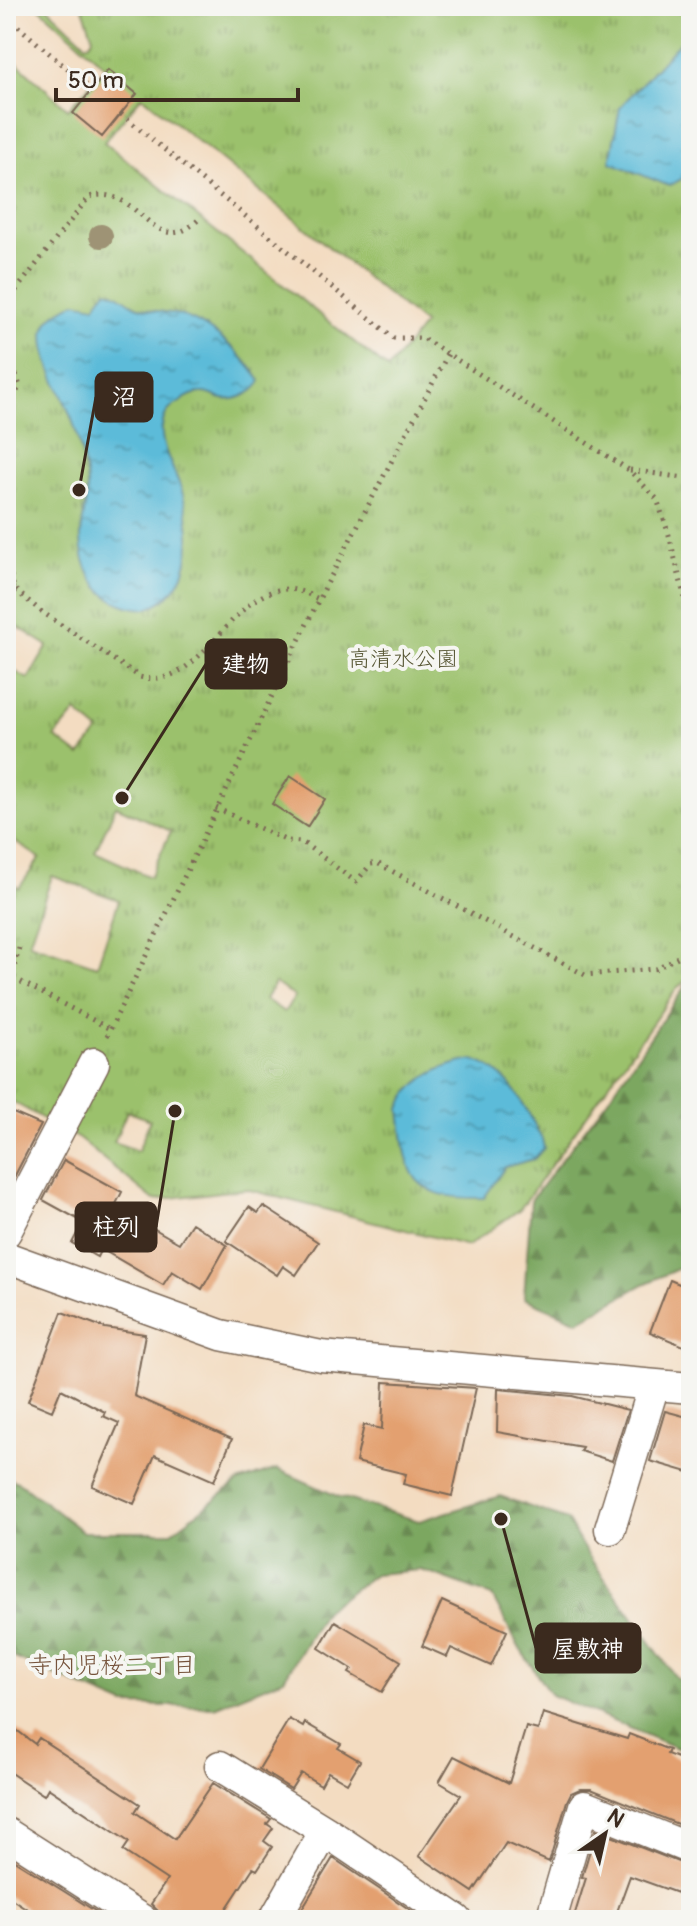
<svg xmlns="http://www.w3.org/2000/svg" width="697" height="1926" viewBox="0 0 697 1926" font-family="Pangolin,'Klee One',sans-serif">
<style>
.forest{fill:url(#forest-firs);stroke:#5c683f;stroke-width:2}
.park{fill:url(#park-tufts);stroke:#6b7645;stroke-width:2;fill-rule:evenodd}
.water{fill:url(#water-ripples);stroke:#4b727c;stroke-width:2}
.building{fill:#e3a070}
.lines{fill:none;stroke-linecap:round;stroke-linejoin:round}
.minor-casing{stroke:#7b6857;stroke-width:33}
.path{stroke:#7b6857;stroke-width:5;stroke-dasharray:2 6;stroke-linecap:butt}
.minor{stroke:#fff;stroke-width:30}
.tree{fill:#9e9374}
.labels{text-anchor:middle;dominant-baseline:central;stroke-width:8;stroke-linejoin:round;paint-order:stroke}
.park-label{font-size:22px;fill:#585735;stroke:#f6f6f2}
.neighbourhood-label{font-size:24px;fill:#76533b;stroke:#f6f6f2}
.leader{fill:none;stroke:#3b2a1e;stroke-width:3}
.callout-dot{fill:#3b2a1e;stroke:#f6f6f2;stroke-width:3}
.callout{fill:#3b2a1e;stroke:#3b2a1e;stroke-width:3}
.callout-label{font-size:24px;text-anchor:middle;font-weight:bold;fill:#fff}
</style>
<defs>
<pattern id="forest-firs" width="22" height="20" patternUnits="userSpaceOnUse" patternTransform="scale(2)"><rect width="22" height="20" fill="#7ca760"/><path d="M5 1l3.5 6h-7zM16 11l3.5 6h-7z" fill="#67884f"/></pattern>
<pattern id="park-tufts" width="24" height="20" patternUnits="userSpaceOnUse" patternTransform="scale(2)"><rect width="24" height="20" fill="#9bc16c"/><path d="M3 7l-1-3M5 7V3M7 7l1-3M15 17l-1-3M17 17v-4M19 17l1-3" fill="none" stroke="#809d58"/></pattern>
<pattern id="water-ripples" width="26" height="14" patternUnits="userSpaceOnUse" patternTransform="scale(2)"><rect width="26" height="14" fill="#5bbbd9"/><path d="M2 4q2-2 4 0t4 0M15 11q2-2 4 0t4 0" fill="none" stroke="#4c98af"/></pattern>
</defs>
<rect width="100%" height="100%" fill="#f6f6f2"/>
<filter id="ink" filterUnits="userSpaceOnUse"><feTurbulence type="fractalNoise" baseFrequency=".0125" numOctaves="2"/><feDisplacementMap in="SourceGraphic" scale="16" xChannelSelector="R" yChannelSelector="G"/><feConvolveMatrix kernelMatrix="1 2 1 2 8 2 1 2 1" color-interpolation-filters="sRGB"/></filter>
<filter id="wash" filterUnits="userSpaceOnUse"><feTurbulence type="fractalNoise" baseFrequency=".006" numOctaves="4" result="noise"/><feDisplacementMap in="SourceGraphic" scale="32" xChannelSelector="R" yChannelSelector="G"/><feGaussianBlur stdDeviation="1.8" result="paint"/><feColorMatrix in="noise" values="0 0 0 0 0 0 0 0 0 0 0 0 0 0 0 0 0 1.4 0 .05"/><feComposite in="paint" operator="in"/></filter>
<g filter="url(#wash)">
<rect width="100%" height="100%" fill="#f3dcc1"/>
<path class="forest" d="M691,978V1263L644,1284L578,1321L524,1298L531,1200L608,1099Z
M277,1469L337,1496L419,1521L500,1496L567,1520L585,1551L635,1621L674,1675L691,1692V1754L551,1695L520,1649L492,1596L421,1570L375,1574L325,1610L284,1679L214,1707L125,1705L6,1654V1477L20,1483L83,1532H172L238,1482Z"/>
<path class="park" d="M38,6H46L86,44L91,42L93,37L82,6H691V977L678,987L520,1209L468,1246L246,1189L154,1200L79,1139L6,1098V880L19,888L40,858L6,836V666L28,679L48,646L15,625L6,639V53L68,109L106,67ZM142,96L424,324L388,369L104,142ZM76,712L99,731L80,756L55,737ZM116,806L171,831L150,877L95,852ZM52,876L119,900L97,966L29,943ZM275,983L295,997L284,1012L265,999ZM127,1111L150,1120L138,1151L114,1142Z"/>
<path class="water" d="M691,30V174L669,186L610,162L620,107Z
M106,290C119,291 127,303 139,307C153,312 169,311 183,316C214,327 243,355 261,381C254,394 233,403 219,398C213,396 209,392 202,393C194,393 186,397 180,402C175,405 169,409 166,414C152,440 177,470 183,495C193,536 196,586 151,607C143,610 130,607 122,604C95,594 80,564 81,535C82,519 87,503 87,487C87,472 82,454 78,439C71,405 44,371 44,335C44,317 63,309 76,302L95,306Z
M474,1060C511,1072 526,1108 542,1139L544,1148L534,1159L505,1167L484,1198C408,1199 407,1176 400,1109C410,1079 444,1064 474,1060Z"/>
<g id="blocks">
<path class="building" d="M108,70L137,94L102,137L73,113Z
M290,776L325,799L307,827L272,804Z
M6,1110L41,1125L11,1183L6,1180Z
M64,1160L122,1192L115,1206L179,1243L192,1223L227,1245L202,1289L172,1271L163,1285L101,1249L97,1257L72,1243L83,1222L43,1200Z
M263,1206L318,1242L296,1275L283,1266L277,1275L226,1241L249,1207L258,1213Z
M670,1280L691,1289V1349L650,1332Z
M62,1312L105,1328L145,1334L134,1396L232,1439L214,1481L155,1455L134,1504L92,1486L119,1423L103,1416L105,1412L61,1389L52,1411L28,1401Z
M384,1382L476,1388L452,1496L403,1484L406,1474L356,1462L364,1425L382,1429Z
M498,1389L572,1396L628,1410L612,1461L580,1451L582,1447L497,1432Z
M665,1411L691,1418V1473L650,1461Z
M442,1601L507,1631L491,1666L451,1648L447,1657L422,1646Z
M335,1621L401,1661L382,1692L349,1673L352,1669L319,1648Z
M543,1713L627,1739L629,1734L669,1750L667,1754L691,1763V1796L680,1825L591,1789H580L571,1793L567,1801L549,1862L506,1843L473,1892L419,1856L461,1795L439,1782L454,1756L509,1783L526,1727L538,1730Z
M289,1719L303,1727L305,1723L341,1744L338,1748L360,1761L347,1783L328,1772L321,1785L301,1773L291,1789L259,1769Z
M6,1722L35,1744L39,1738L140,1804L135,1812L175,1839L213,1783L271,1819L267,1824L273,1828L264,1841L272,1847L257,1870L253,1868L219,1920H160L158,1911L151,1904L167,1880L123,1851L129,1842L48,1788L44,1795L6,1770Z
M596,1830L691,1867V1898L630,1876L614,1920H573L586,1878L582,1877Z
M6,1855L65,1892L109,1920H44L6,1895Z
M333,1858L425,1920H295Z"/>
</g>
</g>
<g filter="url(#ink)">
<use href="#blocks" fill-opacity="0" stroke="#7b6857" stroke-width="2"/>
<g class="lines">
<defs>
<path id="minor" d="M6,1232L94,1063
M6,1257L221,1335L321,1356L691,1388
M610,1529L654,1385
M220,1766L325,1831L457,1920
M6,1833L142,1920
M274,1920L325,1831
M551,1920L584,1806L691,1849"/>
</defs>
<use href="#minor" class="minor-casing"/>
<path class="path" d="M6,16L92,90
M121,114L394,338H423L629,470L657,499L669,535L691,623
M6,303L89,197C140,182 153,264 199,219
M6,344L20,386L6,410
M630,470L691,479
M6,552L14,589L42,612L140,677C203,693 229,588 289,589C300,590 310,595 319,599
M6,583L14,589L6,593
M216,808L287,841L302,842L356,882L371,864L377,863L585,975L655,969L691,950
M19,948L12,977L110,1029
M107,1036L319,599L448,354"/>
<use href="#minor" class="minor"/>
</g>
<circle class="tree" cx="101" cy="236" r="12"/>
</g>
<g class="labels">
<g class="park-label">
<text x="403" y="659">高清水公園</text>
</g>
<g class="neighbourhood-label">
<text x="112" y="1665">寺内児桜二丁目</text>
</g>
</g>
<path class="leader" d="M79 490L96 397M122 798L206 664M175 1111L156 1227M501 1519L536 1648"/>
<g class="callout-dot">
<circle cx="79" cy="490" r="8"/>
<circle cx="122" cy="798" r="8"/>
<circle cx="175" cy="1111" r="8"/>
<circle cx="501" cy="1519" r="8"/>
</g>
<g class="callout">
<rect x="96" y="373" width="56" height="48" rx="8"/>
<rect x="206" y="640" width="80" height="48" rx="8"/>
<rect x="76" y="1203" width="80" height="48" rx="8"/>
<rect x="536" y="1624" width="104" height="48" rx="8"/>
</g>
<g class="callout-label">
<text x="124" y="405">沼</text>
<text x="246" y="672">建物</text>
<text x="116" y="1235">柱列</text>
<text x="588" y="1657">屋敷神</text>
</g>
<rect width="697" height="1926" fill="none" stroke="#f6f6f2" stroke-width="32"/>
<g transform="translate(605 1834) rotate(34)" stroke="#f6f6f2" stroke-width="6" paint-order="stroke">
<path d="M0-6L14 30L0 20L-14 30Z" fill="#3b2a1e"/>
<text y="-12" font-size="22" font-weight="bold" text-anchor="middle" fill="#3b2a1e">N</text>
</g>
<path d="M56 88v12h242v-12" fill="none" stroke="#3b2a1e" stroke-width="4"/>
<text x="68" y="88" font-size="24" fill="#3b2a1e" stroke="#f6f6f2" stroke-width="6" paint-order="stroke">50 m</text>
</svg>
